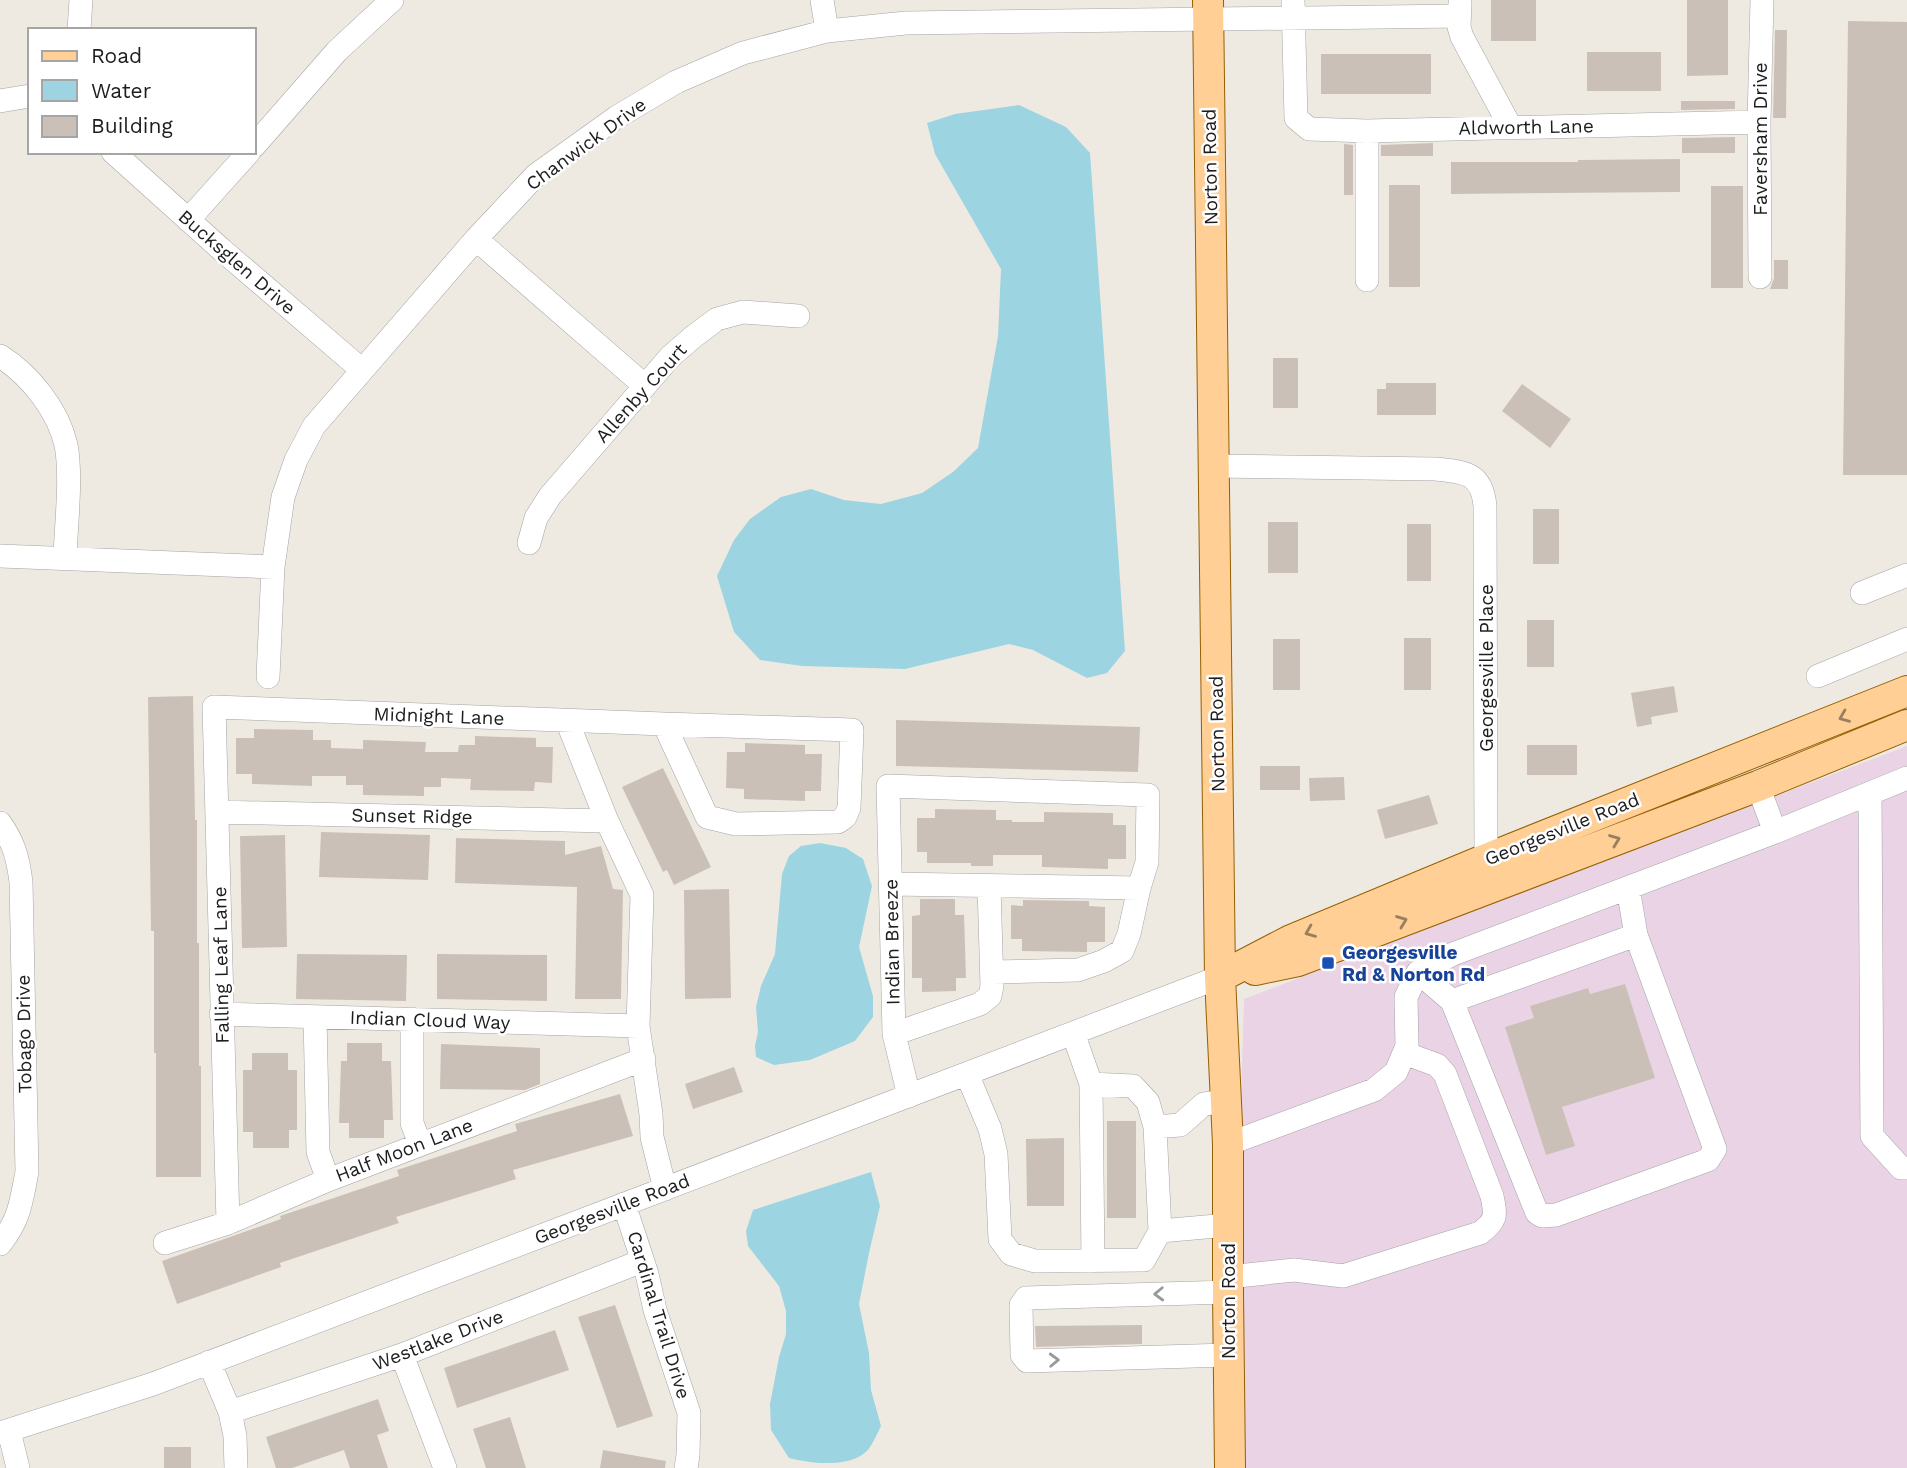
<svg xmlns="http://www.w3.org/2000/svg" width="1907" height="1468" viewBox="0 0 1907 1468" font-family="'Work Sans',sans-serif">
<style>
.industrial{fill:#e9d3e5}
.water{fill:#9dd4e1}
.building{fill:#cbc0b7}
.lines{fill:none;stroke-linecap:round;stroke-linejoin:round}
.minor-casing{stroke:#a4a4a4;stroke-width:24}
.major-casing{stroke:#955f00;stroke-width:32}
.minor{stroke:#fff;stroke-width:23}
.major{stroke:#ffcf96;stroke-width:30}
.oneway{stroke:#997f60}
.oneway2{stroke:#999}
.transit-dot{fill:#1a4fb4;stroke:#fff;stroke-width:2.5}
.labels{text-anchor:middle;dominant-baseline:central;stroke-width:5;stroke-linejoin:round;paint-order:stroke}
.street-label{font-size:19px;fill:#1d1d1d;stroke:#fff}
.transit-label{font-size:19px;font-weight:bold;fill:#164399;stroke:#fff;text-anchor:start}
</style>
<rect width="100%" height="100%" fill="#efeae1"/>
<path class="industrial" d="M1907,746V1468H1230L1244,999Z"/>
<path class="water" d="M1019,105L1066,127L1090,153L1125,651L1107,673L1087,678L1033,650L1009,644L905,669L802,666L760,660L734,632L717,576L734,540L750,519L781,497L811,489L844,500L881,504L922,493L953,472L978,448L998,336L1001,269L935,154L927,123L955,114Z
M820,843L846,848L863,859L872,886L859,947L873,996V1017L855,1041L810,1060L774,1065L756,1057L755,1046L758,1032L756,1007L761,986L775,954L782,874L789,856L801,846Z
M871,1172L880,1206L869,1253L859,1304L869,1353L871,1390L881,1426C877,1434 873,1443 868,1450C851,1468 813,1464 789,1458L771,1430L770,1404L779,1357L786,1334V1311L779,1286L748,1246L746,1231L753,1210Z"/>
<path class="building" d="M1491,0H1536V41H1491Z
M1687,0H1728V75L1687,76Z
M1848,21L1907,22V475H1843Z
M1775,30H1787L1786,118H1773Z
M1587,52H1661V91H1587Z
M1321,54H1431V94H1321Z
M1681,101H1735V109L1681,110Z
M1735,137V153H1682V138Z
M1433,143V156H1381V145Z
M1344,144L1353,145V195H1344Z
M1680,159V192L1451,194V162H1578V160Z
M1389,185H1420V287H1389Z
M1711,186H1743V288H1711Z
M1774,260H1788V289H1770L1774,278Z
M1273,358H1298V408H1273Z
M1386,383H1436V415H1377V389H1386Z
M1522,384L1571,419L1550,448L1502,411Z
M1533,509H1559V564H1533Z
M1268,522H1298V573H1268Z
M1407,524H1431V581H1407Z
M1527,620H1554V667H1527Z
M1404,638H1431V690H1404Z
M1273,639H1300V690H1273Z
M1674,686L1678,712L1651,717L1652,724L1637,727L1631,693Z
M193,696L195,820H197V943H199V1066H201V1177H156V1053H154V931H151L148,697Z
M896,720L1140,727L1138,772L896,766Z
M254,729L313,730V740H331V748L363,749V740L426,742L425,752H458L459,745H475V736L536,738V747H553L552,783L535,782L534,791L470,790L471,779L441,778V787H424V796L363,795V785H346V776H312V786L252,784V774H236V738H254Z
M745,743L805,745V754H822L821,791H805V801L744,799V789L726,788L727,752H745Z
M1527,745H1577V775H1527Z
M1260,766H1300V790H1260Z
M663,768L711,867L674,885L667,870L663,872L622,787Z
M1344,777L1345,800L1310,801L1309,778Z
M1429,795L1438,824L1385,839L1377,810Z
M935,809L996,810V820H1012V822H1044V812L1113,813V825H1126V859H1108V869L1042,867V855H993V866H971V863H927V852H917V818H935Z
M321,832L430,835L428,880L319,877Z
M285,835L287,947L242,948L240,836Z
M456,838L565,841V855L601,846L613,889L623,890L621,999H575L577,887L455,883Z
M729,889L731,998L685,999L684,890Z
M920,899H955V915H964L966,978H956V991L922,992V978H912V916L920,915Z
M1023,900L1089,901V906L1105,907V942H1087V952L1022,951V939H1011V905L1023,906Z
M297,954L407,955L406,1001L296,999Z
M437,954L547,955V1001L437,999Z
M1625,984L1655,1078L1562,1107L1575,1146L1546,1155L1505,1027L1534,1018L1530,1006L1588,988L1590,994Z
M347,1043H382V1061H391L393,1120H384V1138H349V1123H339L341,1061H347Z
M441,1044L540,1048V1084L525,1090L440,1089Z
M252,1053H288V1070H297V1130H289V1148H253V1132H243V1070H252Z
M734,1067L743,1092L693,1109L685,1084Z
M620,1094L633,1136L513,1170L516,1179L396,1217L399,1223L280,1263L281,1267L177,1304L162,1261L281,1219L280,1216L399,1176L397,1170L517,1131L515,1124Z
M1107,1121H1136V1218H1107Z
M1064,1138V1206H1027L1026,1139Z
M615,1305L653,1416L617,1428L578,1317Z
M1142,1325V1344L1036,1347L1035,1326Z
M555,1330L569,1370L457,1408L444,1368Z
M378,1399L389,1431L377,1435L388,1468H350L344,1450L292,1468H276L266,1437Z
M510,1417L526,1468H486L473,1429Z
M164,1447H191V1468H164Z
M603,1450L666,1461L665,1468H600Z"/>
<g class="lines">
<defs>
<path id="minor" d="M822,0L827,31
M1293,0L1296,118L1309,129L1367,131L1759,122
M1460,3L1459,27L1462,37L1511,128
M79,30L81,0
M0,101L30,96
M254,146L337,51L392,0
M113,152L222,250L362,370
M188,220L249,152
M476,239L645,386
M1760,277L1759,122L1762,0
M1367,280V131
M0,356C30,375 58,410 66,445C72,476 66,525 65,558
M1214,466L1436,469C1464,472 1482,472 1485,506L1486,859
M529,543L536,518L550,496L670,357L693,337L717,319L743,312L798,316
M0,556L273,567
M1862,593L1907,575
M1818,676L1907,639
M268,677L273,567L283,497L296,460L314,426L476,239L536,175L617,117L676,82L743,53L827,31L906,23L1458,16
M567,721L607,821L642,895L638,1026L651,1114L652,1137L665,1189
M664,724L852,730L849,808L845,817L838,822L736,824L707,817Z
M1758,786L1775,832
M1870,793L1872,1136L1901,1168H1907
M217,812L607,821
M0,823C14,843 18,858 21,882L27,1172C21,1202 20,1219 0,1244
M891,884L1139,888
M1418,972L1452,1001L1636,935L1628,888
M1452,1001L1537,1213L1542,1216L1556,1215L1708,1160L1715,1149L1636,935
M221,1014L638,1026
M315,1017L318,1152L328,1180
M412,1019V1123L420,1144
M1073,1033L1091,1084L1133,1086L1148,1102L1155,1127L1180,1125L1204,1104L1226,1101
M894,1034L980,1004L990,996L992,986L989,886
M967,1074L990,1129L996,1154L1000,1239L1011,1254L1035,1261L1144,1260L1160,1231L1155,1127
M1091,1084L1093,1261
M909,1096L894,1034L888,786L1148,795L1147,862L1139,888L1129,934L1122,951L1104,961L1078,970L992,972
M1228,1144L1374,1090L1396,1072L1407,1046L1406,997L1418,972L1453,954L1775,832L1907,778
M624,1204L647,1274L655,1310L689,1413L688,1455L686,1468
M228,1223L214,707L664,724
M1160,1231L1228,1225
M165,1243L228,1223L328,1180L644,1059
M1228,1277L1294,1270L1343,1276L1480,1233C1497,1220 1496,1216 1492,1196L1445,1074L1437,1065L1404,1053
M1228,1292L1026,1298L1021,1305L1022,1355L1027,1361L1228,1355
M402,1355L445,1468
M209,1362L230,1412L235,1436L236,1468
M230,1412L402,1355L642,1261
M9,1431L18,1468
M0,1433L153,1384L1220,977"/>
<path id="major" d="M1208,0L1220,977L1228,1144V1292L1230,1468
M1255,970L1298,961L1758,786L1907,725
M1220,977L1291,940L1486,859L1907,691"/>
</defs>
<use href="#minor" class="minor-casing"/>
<use href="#major" class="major-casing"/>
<use href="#minor" class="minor"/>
<use href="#major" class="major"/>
</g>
<defs><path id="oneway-chevron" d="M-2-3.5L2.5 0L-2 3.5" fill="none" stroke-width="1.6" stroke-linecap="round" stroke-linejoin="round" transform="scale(1.75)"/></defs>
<g class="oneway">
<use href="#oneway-chevron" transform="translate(1844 717) rotate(158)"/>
<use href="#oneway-chevron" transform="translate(1615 840) rotate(-21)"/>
<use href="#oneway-chevron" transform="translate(1402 921) rotate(-21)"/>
<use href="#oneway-chevron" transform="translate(1310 932) rotate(158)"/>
</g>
<g class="oneway2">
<use href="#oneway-chevron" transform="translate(1159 1294) rotate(178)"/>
<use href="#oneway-chevron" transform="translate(1054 1360) rotate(-2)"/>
</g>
<rect class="transit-dot" x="1321" y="956" width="14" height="14" rx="3.5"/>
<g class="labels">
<g class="street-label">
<text transform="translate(1526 127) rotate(-1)">Aldworth Lane</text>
<text transform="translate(1760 139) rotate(-90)">Faversham Drive</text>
<text transform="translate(586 144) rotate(-36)">Chanwick Drive</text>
<text transform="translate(1210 167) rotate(-91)">Norton Road</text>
<text transform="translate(237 262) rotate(41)">Bucksglen Drive</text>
<text transform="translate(641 393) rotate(-48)">Allenby Court</text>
<text transform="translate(1486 668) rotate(-90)">Georgesville Place</text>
<text transform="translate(439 716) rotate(2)">Midnight Lane</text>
<text transform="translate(1217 734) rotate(-91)">Norton Road</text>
<text transform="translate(412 816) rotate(1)">Sunset Ridge</text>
<text transform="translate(1562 829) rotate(-22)">Georgesville Road</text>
<text transform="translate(892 942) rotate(-91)">Indian Breeze</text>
<text transform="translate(221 965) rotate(-91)">Falling Leaf Lane</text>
<text transform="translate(430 1020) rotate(2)">Indian Cloud Way</text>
<text transform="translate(24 1034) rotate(-91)">Tobago Drive</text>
<text transform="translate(404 1150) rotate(-21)">Half Moon Lane</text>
<text transform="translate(612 1209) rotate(-21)">Georgesville Road</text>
<text transform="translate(1228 1301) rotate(-90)">Norton Road</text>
<text transform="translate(659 1315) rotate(73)">Cardinal Trail Drive</text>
<text transform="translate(438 1340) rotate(-21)">Westlake Drive</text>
</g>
<g class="transit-label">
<text x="1342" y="952">Georgesville<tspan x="1342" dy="22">Rd &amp; Norton Rd</tspan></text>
</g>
</g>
<rect x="28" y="28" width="228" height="126" fill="#ffffff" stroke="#a5a5a5" stroke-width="2"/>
<rect x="42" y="51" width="35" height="10" fill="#ffcf96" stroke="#a5a5a5" stroke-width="2"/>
<text x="91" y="63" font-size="21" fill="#1d1d1d">Road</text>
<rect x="42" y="80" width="35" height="21" fill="#9dd4e1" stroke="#a5a5a5" stroke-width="2"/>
<text x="91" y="98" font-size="21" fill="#1d1d1d">Water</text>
<rect x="42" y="116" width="35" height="21" fill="#cbc0b7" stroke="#a5a5a5" stroke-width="2"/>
<text x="91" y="133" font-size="21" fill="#1d1d1d">Building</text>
</svg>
